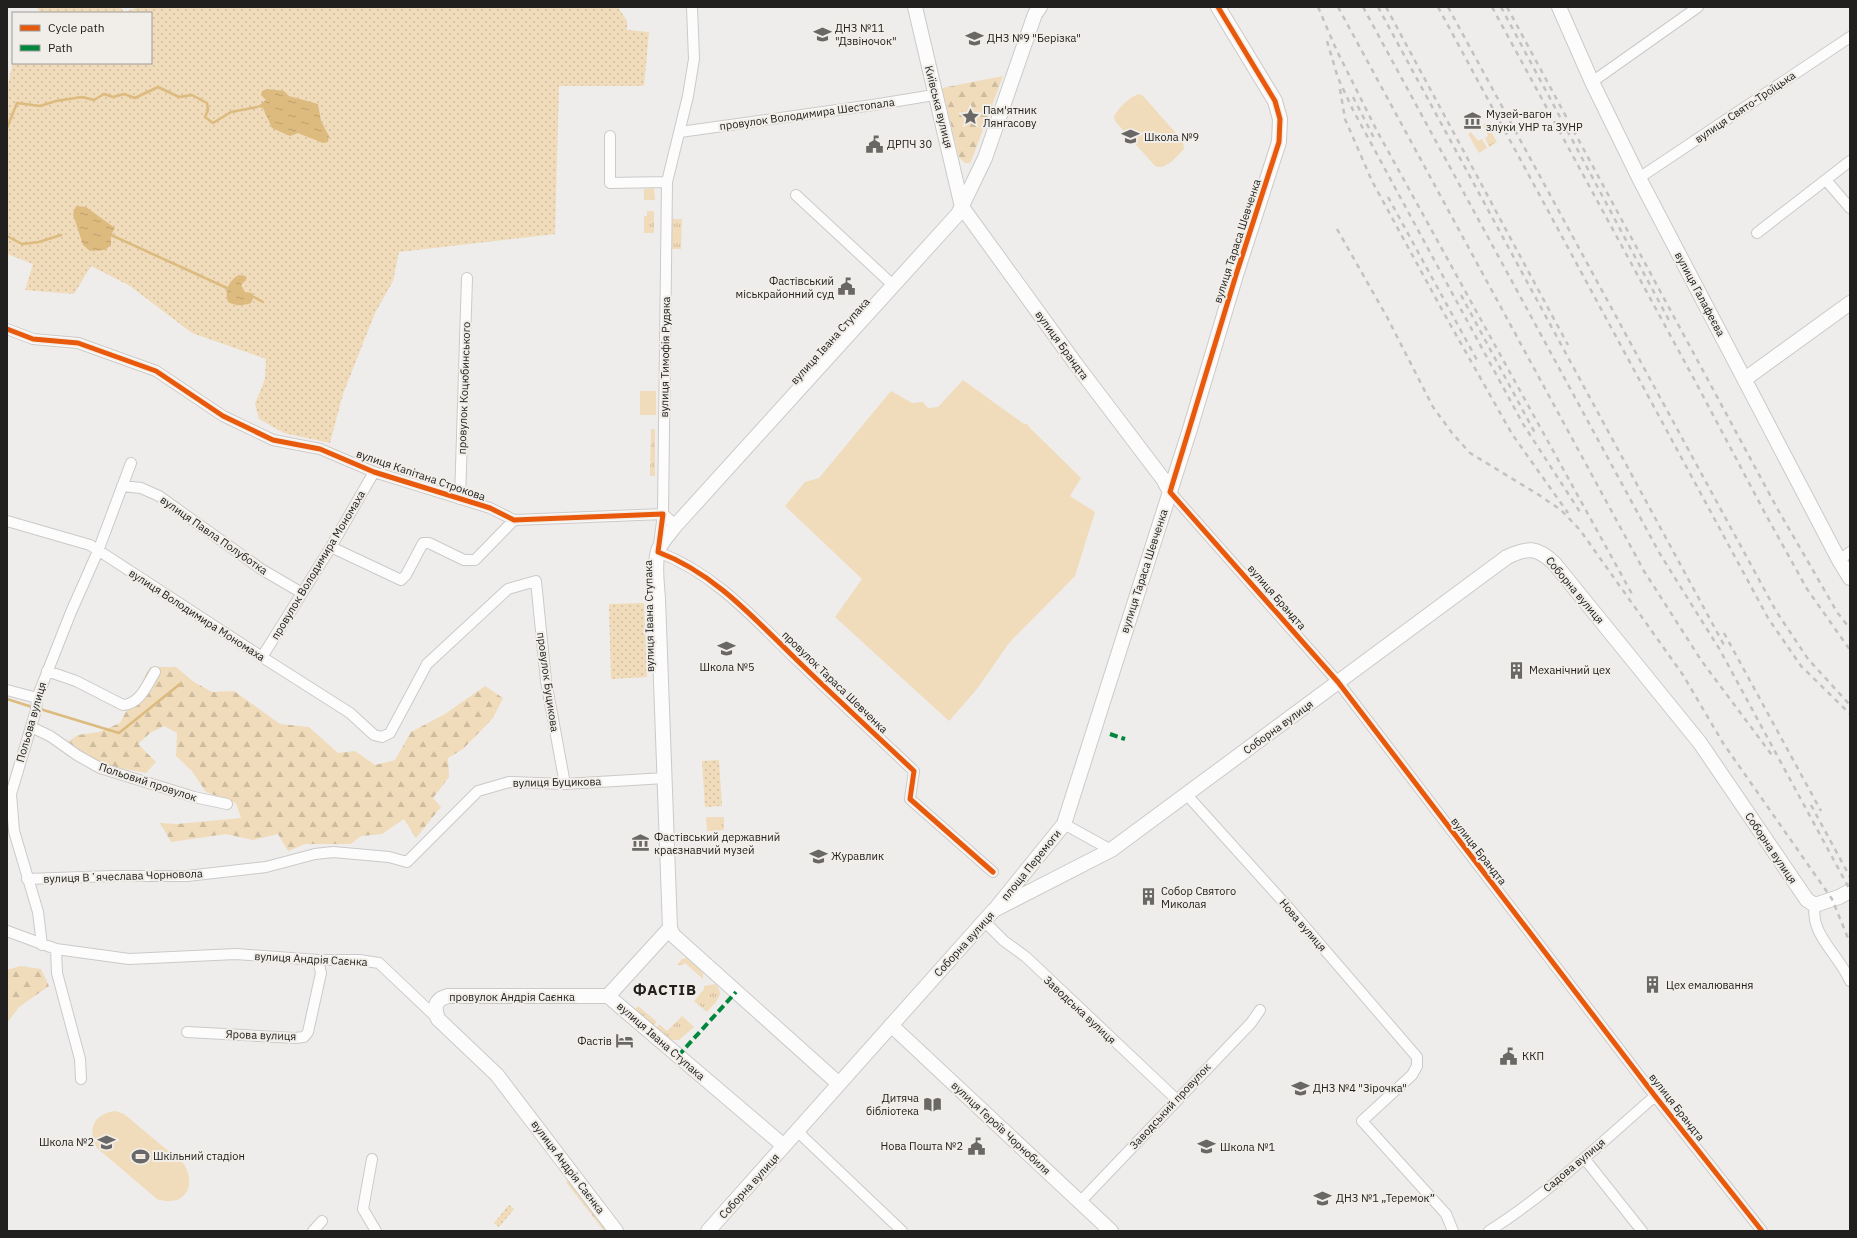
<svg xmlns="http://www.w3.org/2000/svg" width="1857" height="1238" viewBox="0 0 1857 1238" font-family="'IBM Plex Sans',sans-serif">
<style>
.grass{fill:url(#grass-tufts)}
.forest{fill:url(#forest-firs)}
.park{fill:url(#park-dots)}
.garden{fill:#f0dbba}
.water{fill:url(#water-ripples)}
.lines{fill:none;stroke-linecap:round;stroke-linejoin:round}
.stream{stroke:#ddba7e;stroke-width:2.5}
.street-casing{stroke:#cbcac8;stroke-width:12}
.secondary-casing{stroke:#cbcac8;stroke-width:16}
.street{stroke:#fdfcfc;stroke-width:10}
.secondary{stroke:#fdfcfc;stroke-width:14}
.rail{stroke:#c3c2c2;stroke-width:2.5;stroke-dasharray:5 5;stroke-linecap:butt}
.quiet{stroke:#00873e;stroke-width:4;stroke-dasharray:8 4;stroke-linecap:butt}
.cycleway-casing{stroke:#f1eee9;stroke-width:8}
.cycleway{stroke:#e8590c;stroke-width:5}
.labels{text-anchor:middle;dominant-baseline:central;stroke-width:4;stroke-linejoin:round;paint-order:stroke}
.poi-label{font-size:11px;fill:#21201e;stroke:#f1eee9;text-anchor:start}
.street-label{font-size:11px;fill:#21201e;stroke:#f1eee9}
.district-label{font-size:15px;font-weight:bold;letter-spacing:1px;fill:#21201e;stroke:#f1eee9}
</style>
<defs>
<pattern id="grass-tufts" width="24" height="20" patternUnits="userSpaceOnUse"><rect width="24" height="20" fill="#f0dbba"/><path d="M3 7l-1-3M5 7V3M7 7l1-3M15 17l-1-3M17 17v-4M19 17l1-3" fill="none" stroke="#cebc9f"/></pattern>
<pattern id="forest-firs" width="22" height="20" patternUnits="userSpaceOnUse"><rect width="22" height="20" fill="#f0dbba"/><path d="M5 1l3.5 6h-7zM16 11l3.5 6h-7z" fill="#cebc9f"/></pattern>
<pattern id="park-dots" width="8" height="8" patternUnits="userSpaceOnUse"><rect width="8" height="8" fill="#f0dbba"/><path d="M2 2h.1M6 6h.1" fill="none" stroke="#cebc9f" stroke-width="1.8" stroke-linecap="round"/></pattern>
<pattern id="water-ripples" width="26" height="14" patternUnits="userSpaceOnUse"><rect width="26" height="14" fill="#ddba7e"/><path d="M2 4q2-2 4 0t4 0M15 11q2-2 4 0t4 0" fill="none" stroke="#bda06c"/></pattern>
</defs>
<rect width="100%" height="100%" fill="#efedeb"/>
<path class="grass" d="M1486,123L1497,142L1489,147L1485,138L1488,136L1483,125Z
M1471,132L1478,141L1482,139L1487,148L1479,153L1468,134Z
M654,188L655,200H644V189Z
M647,211H654V233H644V216H647Z
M669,219H682L681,249H669Z
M651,429H655V476H650Z
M706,817H724V830L707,831Z
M687,958L703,973V979L685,963L683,965H677L682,959Z
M715,984C727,995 714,1003 707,1012L694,1001L704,989V986Z
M638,1006L657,1022L652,1027L634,1011Z
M682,1016L694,1027L679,1040H669L656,1029L659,1024L667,1031Z
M568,1180L608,1231H604L566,1182Z"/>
<path class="forest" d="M1003,76L972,159L970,163H965L959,157L942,88Z
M150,667H176L194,682L212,692L234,691L280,724L309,727L338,753L355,751L375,765L395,760L411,732L445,714L485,686L503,698L493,718L463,749L448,758L449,777L433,798L441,807L416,838L404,819L382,834L361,836L351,844H305L288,851L278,834L253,840L226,834L171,842L160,823L177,824L241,818L236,803L206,792L192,771L176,756L177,733L164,726L150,733L138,744L156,762L146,773L105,765L66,743L78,735L99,732L120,723Z
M20,966L41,969L49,986L19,1007L7,1023V970Z"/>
<path class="park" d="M36,7H120L124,12L140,7H618L627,21V30L649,32L644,86H559L555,234L399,252L393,281L375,313L343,394L330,443L284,433L259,419L255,404L265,379L266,359L192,333L130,286L91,266L74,294L25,290L33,264L7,254V91L13,60V63H151V13H41Z
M644,603L647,677L611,679L609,604Z
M719,760L722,806L705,807L702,761Z
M509,1205L514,1209L499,1227L494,1223Z"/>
<path class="garden" d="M1139,94L1143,96L1183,141L1184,149C1177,156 1166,171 1155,166L1115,121L1114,116C1119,108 1129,97 1139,94Z
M963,380L1024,424H1027L1030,428L1081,478L1070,496L1095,512L1075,576L1009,643L977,689L949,721L835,617L862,579L785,506L805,482L819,478L891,391L912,403L923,402L928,408L938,407Z
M640,391H656V415H640Z
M115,1111L124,1114L184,1164C198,1187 183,1208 157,1199L97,1148C87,1130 93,1114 115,1111Z"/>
<path class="water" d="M267,89L284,91L289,96L318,104L321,121L329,136L328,142L323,143L298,133L290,136L272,128L263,108L257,107L266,100L261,95L262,91Z
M76,206L86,207L115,228L111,235V245L105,250L90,251L83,245L73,214Z
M239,275L246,276V280L241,285L245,292L252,293L254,296L251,303C242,306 236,306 228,302C224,291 229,280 239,275Z"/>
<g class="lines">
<path class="stream" d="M7,128L17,103L40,106L56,101L82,97L94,100L104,94L113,97L124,94L135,98L158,87L179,97L192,95L207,103L208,110L205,117L213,123L231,112L257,107
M111,235L227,288
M7,236L22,244L39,242L61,235
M254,297L263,302
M7,699L32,707
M40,709L119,733L180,684"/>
<defs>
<path id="street" d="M1592,82L1698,7
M680,132L873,105L934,95
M610,136V183L667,182
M1639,178L1850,37
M1826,180L1850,208
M796,195L894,286
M1757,233L1850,161
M7,329L33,339L78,343L156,371L223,416L273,440L320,449L374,472L490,508L514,520L663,514L658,552C717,574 758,623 802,665C839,701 877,736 914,771L910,799L993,872
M122,486L141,488L159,496L261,569L302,593
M1170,492L1338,682L1655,1096L1762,1231
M460,499L467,278
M7,521L90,545L262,657L350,713L374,735L382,737L390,733L427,664L508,589L536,581L546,681L565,784
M676,525L663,514L667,182L688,96L694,59L692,7
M331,547L401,580L406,575L423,543H429L464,560H475L514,520
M1839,560L1850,552
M262,657L331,547L374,472
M47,671L76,681L123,705C140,704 147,685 155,672
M7,690L37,698
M31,727L50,736L77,755L100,768L194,797L227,804
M1187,795L1287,906L1417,1057V1066L1412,1075L1362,1121L1446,1214L1453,1231
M1064,824L1111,850
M27,879L113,876H187L266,867L315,854L333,852L389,857L407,862L478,791L509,782L565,784L665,778
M1815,905C1809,934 1840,956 1850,981
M984,921L1004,941L1026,957L1176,1099
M7,931L56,949L129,959L236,954L318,960H359L379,963L438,1019
M42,945L38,912L14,831L11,794L36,710L37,698L71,612L98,551L131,463
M56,949L57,973L80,1059L81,1079
M187,1032L295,1038L304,1037L308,1032L321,973L318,960
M797,1131L902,1231
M1584,1158L1642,1231
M372,1159L363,1209L376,1231
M1080,1202L1251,1023L1260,1010
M313,1231L322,1221
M1489,1231C1549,1193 1602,1142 1655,1096"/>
<path id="secondary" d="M915,7L962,207L1075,363L1163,479L1170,492
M1559,7L1592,82L1639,178L1839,560L1850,578
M1745,379L1850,303
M997,907L1064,824L1190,429L1236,275L1279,142L1280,119L1275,101L1218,7
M670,928L673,935L839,1084
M608,996L670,928L658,599C657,584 654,566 658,551C661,542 670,533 676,525L958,214L985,158L1035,14L1040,7
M608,996H448C434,1000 434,1007 438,1019L497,1075L616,1231
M608,996L784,1146
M891,1025L1111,1231
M708,1231L994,910L1111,850L1507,557C1528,547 1537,547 1554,563L1700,743L1807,900L1815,905L1839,897L1850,891"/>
</defs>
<use href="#street" class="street-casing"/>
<use href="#secondary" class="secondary-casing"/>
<use href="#street" class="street"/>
<use href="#secondary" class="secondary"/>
<path class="rail" d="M1318,7L1336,49L1377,131L1632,594
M1338,7L1644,571L1701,660L1774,758
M1363,7L1660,554L1720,650L1850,890
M1378,7L1724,645
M1386,7L1568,345
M1438,7L1768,618L1801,666L1850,714
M1448,7L1776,611L1808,659L1850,705
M1492,7L1694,379L1766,515L1807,589L1850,650
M1501,7L1671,324
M1507,7L1777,508L1837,612L1850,629
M1327,41L1338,78L1353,110L1523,424L1580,512
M1340,89L1345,119L1372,181L1446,317L1512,434L1568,513
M1353,97L1374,138
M1388,197L1477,360
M1337,229L1387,317L1433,407L1452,433L1470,453L1539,495L1561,510L1580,530L1683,675L1723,743L1832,899L1850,943
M1461,295L1535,433
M1724,633L1821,811
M1811,805L1850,877"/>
<path class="quiet" d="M1110,734L1125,739
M678,1056L736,992"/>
<defs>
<path id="cycleway" d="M1218,7L1275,101L1280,119L1279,142L1236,275L1170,492L1338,682L1655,1096L1762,1231
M7,329L33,339L78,343L156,371L223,416L273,440L320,449L374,472L490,508L514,520L663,514L658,552C717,574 758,623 802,665C839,701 877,736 914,771L910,799L993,872"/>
</defs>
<use href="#cycleway" class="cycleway-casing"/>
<use href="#cycleway" class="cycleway"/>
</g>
<defs>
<symbol id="school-bare" viewBox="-9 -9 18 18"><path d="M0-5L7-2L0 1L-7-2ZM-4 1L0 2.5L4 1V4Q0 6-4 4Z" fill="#696866" stroke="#f1eee9" stroke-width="2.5" paint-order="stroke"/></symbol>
<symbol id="sight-bare" viewBox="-9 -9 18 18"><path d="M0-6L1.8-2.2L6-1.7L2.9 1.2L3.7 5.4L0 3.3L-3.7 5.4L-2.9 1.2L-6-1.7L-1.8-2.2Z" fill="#696866" stroke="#f1eee9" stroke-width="2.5" paint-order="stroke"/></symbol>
<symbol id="museum-bare" viewBox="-9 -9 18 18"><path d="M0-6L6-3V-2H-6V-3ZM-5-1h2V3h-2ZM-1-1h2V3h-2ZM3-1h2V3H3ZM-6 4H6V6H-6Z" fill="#696866" stroke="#f1eee9" stroke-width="2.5" paint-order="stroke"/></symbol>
<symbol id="civic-bare" viewBox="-9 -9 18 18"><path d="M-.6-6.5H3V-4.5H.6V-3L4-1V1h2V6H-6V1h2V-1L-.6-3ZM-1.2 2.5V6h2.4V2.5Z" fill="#696866" stroke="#f1eee9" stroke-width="2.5" paint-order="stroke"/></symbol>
<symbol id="building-bare" viewBox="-9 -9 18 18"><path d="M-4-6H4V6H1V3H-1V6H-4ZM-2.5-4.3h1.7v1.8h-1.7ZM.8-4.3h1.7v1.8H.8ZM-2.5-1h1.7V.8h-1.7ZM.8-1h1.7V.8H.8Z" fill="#696866" stroke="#f1eee9" stroke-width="2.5" paint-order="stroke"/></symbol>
<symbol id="hotel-bare" viewBox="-9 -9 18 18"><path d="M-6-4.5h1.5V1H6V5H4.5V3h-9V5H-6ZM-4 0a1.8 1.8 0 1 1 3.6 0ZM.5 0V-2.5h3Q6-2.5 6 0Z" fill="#696866" stroke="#f1eee9" stroke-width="2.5" paint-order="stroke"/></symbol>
<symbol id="library-bare" viewBox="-9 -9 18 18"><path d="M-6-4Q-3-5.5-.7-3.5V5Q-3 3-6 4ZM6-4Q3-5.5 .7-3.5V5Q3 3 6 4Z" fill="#696866" stroke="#f1eee9" stroke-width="2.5" paint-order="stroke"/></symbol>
<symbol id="stadium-bare" viewBox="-9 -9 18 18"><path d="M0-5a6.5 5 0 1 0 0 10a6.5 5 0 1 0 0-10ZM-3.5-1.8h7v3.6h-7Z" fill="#696866" stroke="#f1eee9" stroke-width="2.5" paint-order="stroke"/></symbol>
</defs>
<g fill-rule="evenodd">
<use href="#school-bare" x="810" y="22" width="25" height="25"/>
<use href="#school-bare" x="962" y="26" width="25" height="25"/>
<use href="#sight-bare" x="958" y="104" width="25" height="25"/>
<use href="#museum-bare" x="1460" y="108" width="25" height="25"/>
<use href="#school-bare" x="1118" y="124" width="25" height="25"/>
<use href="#civic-bare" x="862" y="132" width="25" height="25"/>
<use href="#civic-bare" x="834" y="274" width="25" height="25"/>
<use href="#school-bare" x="714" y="636" width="25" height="25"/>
<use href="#building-bare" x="1504" y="658" width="25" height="25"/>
<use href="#museum-bare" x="628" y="830" width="25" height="25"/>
<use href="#school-bare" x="806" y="844" width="25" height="25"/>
<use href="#building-bare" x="1136" y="884" width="25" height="25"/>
<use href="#building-bare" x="1640" y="972" width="25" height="25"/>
<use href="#hotel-bare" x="612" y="1028" width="25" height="25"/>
<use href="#civic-bare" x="1496" y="1044" width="25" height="25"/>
<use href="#school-bare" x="1288" y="1076" width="25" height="25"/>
<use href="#library-bare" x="920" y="1092" width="25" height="25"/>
<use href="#school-bare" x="94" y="1130" width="25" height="25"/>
<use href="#civic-bare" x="964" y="1134" width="25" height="25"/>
<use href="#school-bare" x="1194" y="1134" width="25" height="25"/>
<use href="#stadium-bare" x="128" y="1144" width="25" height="25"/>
<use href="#school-bare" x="1310" y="1186" width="25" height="25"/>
</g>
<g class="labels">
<g class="poi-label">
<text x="835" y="28">ДНЗ №11<tspan x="835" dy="13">"Дзвіночок"</tspan></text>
<text x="987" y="38">ДНЗ №9 "Берізка"</text>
<text x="983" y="110">Пам'ятник<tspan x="983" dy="13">Лянгасову</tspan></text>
<text x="1486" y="114">Музей-вагон<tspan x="1486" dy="13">злуки УНР та ЗУНР</tspan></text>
<text x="1144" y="137">Школа №9</text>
<text x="887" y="144">ДРПЧ 30</text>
<text x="834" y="281" text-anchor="end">Фастівський<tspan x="834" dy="13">міськрайонний суд</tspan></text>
<text x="727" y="667" text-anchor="middle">Школа №5</text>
<text x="1529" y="670">Механічний цех</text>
<text x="654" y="837">Фастівський державний<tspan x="654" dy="13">краєзнавчий музей</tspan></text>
<text x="831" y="856">Журавлик</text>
<text x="1161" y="891">Собор Святого<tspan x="1161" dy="13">Миколая</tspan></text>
<text x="1666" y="985">Цех емалювання</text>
<text x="612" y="1041" text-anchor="end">Фастів</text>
<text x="1522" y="1056">ККП</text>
<text x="1313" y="1088">ДНЗ №4 "Зірочка"</text>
<text x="919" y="1098" text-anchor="end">Дитяча<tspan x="919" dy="13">бібліотека</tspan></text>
<text x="94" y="1142" text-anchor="end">Школа №2</text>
<text x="963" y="1146" text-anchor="end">Нова Пошта №2</text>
<text x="1220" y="1147">Школа №1</text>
<text x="153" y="1156">Шкільний стадіон</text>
<text x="1336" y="1198">ДНЗ №1 „Теремок”</text>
</g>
<g class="street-label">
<text transform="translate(939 107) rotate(76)">Київська вулиця</text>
<text transform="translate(1745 107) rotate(-34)">вулиця Свято-Троїцька</text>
<text transform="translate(807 114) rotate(-8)">провулок Володимира Шестопала</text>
<text transform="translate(1237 241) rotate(-72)">вулиця Тараса Шевченка</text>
<text transform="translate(1700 294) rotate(62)">вулиця Галафеєва</text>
<text transform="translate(830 341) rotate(-48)">вулиця Івана Ступака</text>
<text transform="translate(1062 345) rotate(54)">вулиця Брандта</text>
<text transform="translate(665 357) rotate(-89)">вулиця Тимофія Рудяка</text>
<text transform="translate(464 388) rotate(-88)">провулок Коцюбинського</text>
<text transform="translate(421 475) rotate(19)">вулиця Капітана Строкова</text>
<text transform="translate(214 535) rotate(35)">вулиця Павла Полуботка</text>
<text transform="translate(318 565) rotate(-59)">провулок Володимира Мономаха</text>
<text transform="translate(1144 571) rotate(-72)">вулиця Тараса Шевченка</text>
<text transform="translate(1575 590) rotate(50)">Соборна вулиця</text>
<text transform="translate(1277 597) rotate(49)">вулиця Брандта</text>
<text transform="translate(197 615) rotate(33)">вулиця Володимира Мономаха</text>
<text transform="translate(649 616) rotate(-91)">вулиця Івана Ступака</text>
<text transform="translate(548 682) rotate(82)">провулок Буцикова</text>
<text transform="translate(835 682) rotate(44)">провулок Тараса Шевченка</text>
<text transform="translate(31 722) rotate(-74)">Польова вулиця</text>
<text transform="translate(1278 727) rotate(-36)">Соборна вулиця</text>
<text transform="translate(148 782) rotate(18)">Польовий провулок</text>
<text transform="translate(557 782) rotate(-1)">вулиця Буцикова</text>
<text transform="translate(1771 848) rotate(56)">Соборна вулиця</text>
<text transform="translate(1479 851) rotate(52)">вулиця Брандта</text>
<text transform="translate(1031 865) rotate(-51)">площа Перемоги</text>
<text transform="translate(123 876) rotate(-2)">вулиця Вʼячеслава Чорновола</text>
<text transform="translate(1303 925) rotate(49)">Нова вулиця</text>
<text transform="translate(964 944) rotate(-48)">Соборна вулиця</text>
<text transform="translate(311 959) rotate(3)">вулиця Андрія Саєнка</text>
<text x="512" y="997">провулок Андрія Саєнка</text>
<text transform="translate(1080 1010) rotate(43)">Заводська вулиця</text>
<text transform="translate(261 1035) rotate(2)">Ярова вулиця</text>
<text transform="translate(661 1041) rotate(41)">вулиця Івана Ступака</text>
<text transform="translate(1170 1106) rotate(-47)">Заводський провулок</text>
<text transform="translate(1677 1107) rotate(52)">вулиця Брандта</text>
<text transform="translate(1001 1128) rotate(43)">вулиця Героїв Чорнобиля</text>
<text transform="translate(1574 1165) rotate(-40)">Садова вулиця</text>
<text transform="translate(568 1167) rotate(53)">вулиця Андрія Саєнка</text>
<text transform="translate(749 1186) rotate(-48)">Соборна вулиця</text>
</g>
<g class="district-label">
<text x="665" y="989">ФАСТІВ</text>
</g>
</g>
<rect width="1857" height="1238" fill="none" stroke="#21201e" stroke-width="16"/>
<rect x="12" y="12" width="140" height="52" fill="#f1eee9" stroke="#9e9c98"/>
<rect x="20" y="25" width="20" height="6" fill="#e8590c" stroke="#9e9c98"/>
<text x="48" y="32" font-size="12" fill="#21201e">Cycle path</text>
<rect x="20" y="45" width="20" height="6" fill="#00873e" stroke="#9e9c98"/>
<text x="48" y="52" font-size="12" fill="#21201e">Path</text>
</svg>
